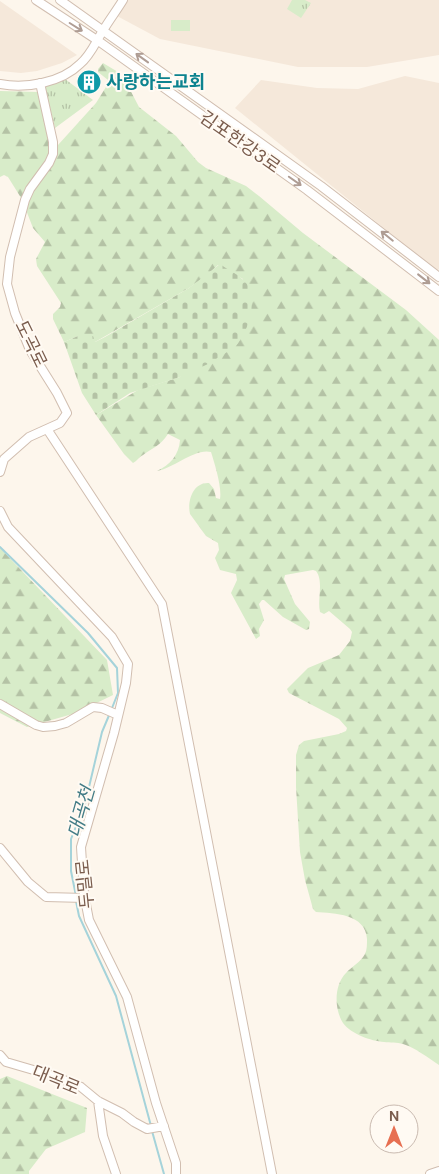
<svg xmlns="http://www.w3.org/2000/svg" width="439" height="1174" viewBox="0 0 439 1174" font-family="'DM Sans','Noto Sans KR',sans-serif">
<style>
.residential{fill:#f5e8da}
.forest{fill:url(#forest-firs)}
.cemetery{fill:url(#cemetery-stones)}
.park{fill:url(#park-tufts)}
.garden{fill:#d8ecc9}
.lines{fill:none;stroke-linecap:round;stroke-linejoin:round}
.stream{stroke:#a5d3da;stroke-width:2}
.minor-casing{stroke:#d1beb0;stroke-width:10}
.minor{stroke:#fff;stroke-width:8}
.oneway{stroke:#af9d94}
.labels{text-anchor:middle;dominant-baseline:central;stroke-width:4;stroke-linejoin:round;paint-order:stroke}
.culture-label{font-size:18px;font-weight:bold;fill:#0d838f;stroke:#fffaf3;text-anchor:start}
.street-label{font-size:18px;fill:#7a5c4d;stroke:#fffaf3}
.water-label{font-size:19px;font-style:italic;fill:#437c86;stroke:#fffaf3}
</style>
<defs>
<pattern id="forest-firs" width="22" height="20" patternUnits="userSpaceOnUse" patternTransform="scale(1.25)"><rect width="22" height="20" fill="#d8ecc9"/><path d="M5 1l3.5 6h-7zM16 11l3.5 6h-7z" fill="#b4c2a5"/></pattern>
<pattern id="cemetery-stones" width="16" height="16" patternUnits="userSpaceOnUse" patternTransform="scale(1.25)"><rect width="16" height="16" fill="#d8ecc9"/><path d="M2 7V4a2 2 0 0 1 4 0v3zM10 15v-3a2 2 0 0 1 4 0v3z" fill="#b4c2a5"/></pattern>
<pattern id="park-tufts" width="24" height="20" patternUnits="userSpaceOnUse" patternTransform="scale(1.25)"><rect width="24" height="20" fill="#d8ecc9"/><path d="M3 7l-1-3M5 7V3M7 7l1-3M15 17l-1-3M17 17v-4M19 17l1-3" fill="none" stroke="#b4c2a5"/></pattern>
</defs>
<rect width="100%" height="100%" fill="#fdf6ec"/>
<path class="residential" d="M127,0H439V55L367,67H298L160,39L117,16Z
M0,1L77,55L62,63L37,71L21,73L0,71Z
M405,76L439,83V269L437,271L235,108L261,80L317,88L358,89Z"/>
<path class="forest" d="M103,63L118,72L126,82L139,107L176,136L198,162L206,168L246,186L259,196L303,233L406,310L439,340V1065C428,1058 416,1048 403,1044C397,1042 390,1043 384,1042C371,1041 351,1034 343,1023C334,1009 334,985 346,973C351,967 361,962 365,954C367,950 367,944 367,939C366,914 334,913 316,912L313,909L305,880L300,852L296,787V755L299,745L304,741L339,734L346,731L347,728L339,719L289,693L287,689L308,668L339,655L350,641L352,632L350,629L329,611L324,614L320,612C317,600 324,581 316,571L313,570L285,575L284,579L295,604L310,622L309,629L306,630L283,617L264,600H262L259,604L264,620L259,629L260,636L256,639L231,593L237,580L236,574L220,570L215,558L219,550L218,543L206,536L190,514C187,501 193,482 209,483L214,489L216,498L220,499C222,487 215,465 211,452C195,448 174,468 157,471C170,465 179,455 180,440L168,434C160,446 154,447 143,455C139,457 137,461 133,463L124,454L96,415L138,390L180,377L243,279L218,265L206,276L189,288L95,342L78,336L64,342L53,319V314L60,307L61,303L37,266L36,259L45,242L33,228L26,210L32,191L56,155L58,145L96,103L106,87L108,80L98,72V69Z
M0,91L39,92L49,141V154L23,201L8,177L4,175L0,177Z
M0,548L107,660L113,695L76,713L27,727L0,713Z
M7,1076L87,1108L85,1132L46,1149L29,1171V1174H0V1079Z"/>
<path class="cemetery" d="M220,264C228,270 240,275 246,283C259,300 248,333 235,347L208,364L180,377L130,393L96,415L82,393L64,342L78,336H93L95,342L105,337L189,288Z"/>
<path class="park" d="M292,0H305L311,3L301,18L287,9Z
M65,79L93,100L55,128L45,88L46,85Z"/>
<path class="garden" d="M171,20H190V31H171Z"/>
<g class="lines">
<path class="stream" d="M0,547L88,633L117,668L118,693L112,708
M76,896L71,871V839L85,804L102,732L110,713
M76,901L79,916L116,996L151,1126
M152,1131L164,1174"/>
<defs>
<path id="minor" d="M36,0L97,40L307,190L439,291
M60,0L321,186L439,277
M0,84C25,89 61,83 80,64C91,55 96,41 104,29C110,19 117,10 123,0
M47,429L162,604L272,1174
M0,472L4,459L29,437L60,423L67,413L57,393L30,350L15,313L7,284L10,257L25,200L30,189L49,163L53,154V142L40,83
M0,511L8,527L112,637L128,664L126,683L114,733L81,847L84,894L89,920L127,997L156,1103L176,1163V1174
M0,704L36,725L43,727L55,726L66,723L93,707L102,708L118,715
M0,848L28,882L46,897L85,898
M0,1055L6,1062L54,1076L81,1087L98,1101L122,1113L134,1122L147,1129L164,1126
M98,1101L103,1136L116,1174
M430,1174L439,1171"/>
</defs>
<use href="#minor" class="minor-casing"/>
<use href="#minor" class="minor"/>
</g>
<defs><path id="oneway-shaft" d="M-6 0H5M1.5-3L5.5 0L1.5 3" fill="none" stroke-width="1.6" stroke-linecap="round" stroke-linejoin="round" transform="scale(1.25)"/></defs>
<g class="oneway">
<use href="#oneway-shaft" transform="translate(76 27) rotate(32)"/>
<use href="#oneway-shaft" transform="translate(142 58) rotate(-144)"/>
<use href="#oneway-shaft" transform="translate(295 181) rotate(35)"/>
<use href="#oneway-shaft" transform="translate(387 236) rotate(-141)"/>
<use href="#oneway-shaft" transform="translate(424 279) rotate(38)"/>
</g>
<defs>
<symbol id="building-disc" viewBox="-11 -11 22 22"><circle r="9.5" fill="#0f9aa8" stroke="#fffaf3"/><path d="M-4-6H4V6H1V3H-1V6H-4ZM-2.5-4.3h1.7v1.8h-1.7ZM.8-4.3h1.7v1.8H.8ZM-2.5-1h1.7V.8h-1.7ZM.8-1h1.7V.8H.8Z" fill="#fff"/></symbol>
</defs>
<g fill-rule="evenodd">
<use href="#building-disc" x="75" y="68" width="28" height="28"/>
</g>
<g class="labels">
<g class="culture-label">
<text x="106" y="82">사랑하는교회</text>
</g>
<g class="street-label">
<text transform="translate(240 142) rotate(35)">김포한강3로</text>
<text transform="translate(31 344) rotate(64)">도곡로</text>
<text transform="translate(85 884) rotate(-96)">두밀로</text>
<text transform="translate(56 1080) rotate(22)">대곡로</text>
</g>
<g class="water-label">
<text transform="translate(81 812) rotate(-74)">대곡천</text>
</g>
</g>
<g transform="translate(394 1129)"><circle r="24" fill="#fffaf3" stroke="#cabbb1"/>
<path d="M0-4L9 19L0 12L-9 19Z" fill="#e76f51"/>
<text y="-8" font-size="14" font-weight="bold" text-anchor="middle" fill="#7a5c4d">N</text>
</g>
</svg>
